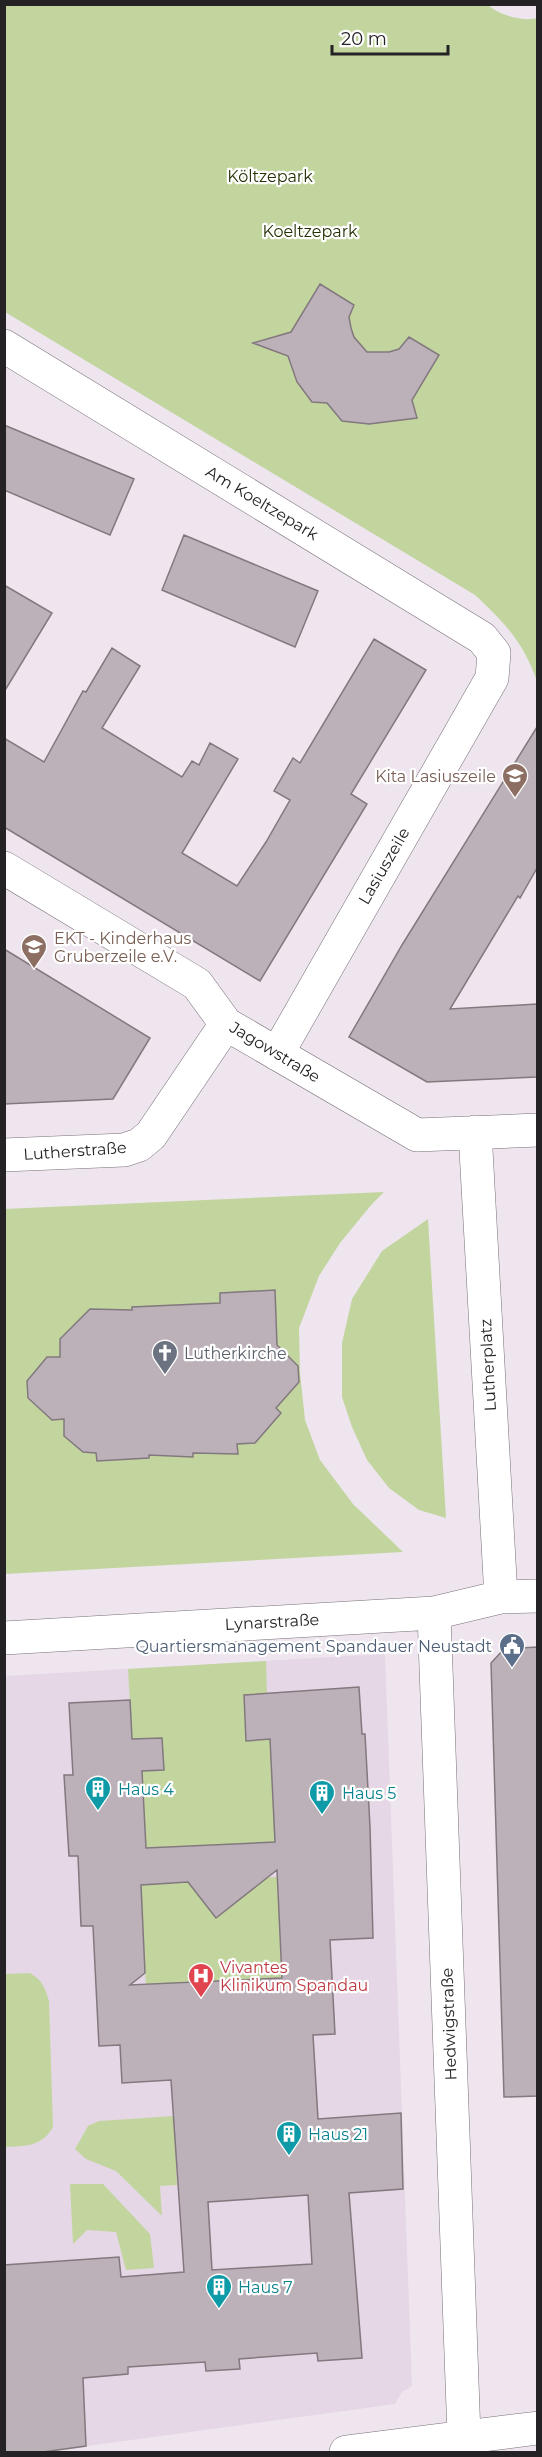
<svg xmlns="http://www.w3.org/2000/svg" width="542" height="2457" viewBox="0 0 542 2457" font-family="Montserrat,sans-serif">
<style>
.built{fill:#e5d7e6}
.green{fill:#c3d59f}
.building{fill:#bcb1b8;stroke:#82787e;stroke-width:1.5;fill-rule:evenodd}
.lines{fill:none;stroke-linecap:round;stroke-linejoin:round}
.street-casing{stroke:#787078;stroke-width:34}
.street{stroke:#fff;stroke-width:33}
.labels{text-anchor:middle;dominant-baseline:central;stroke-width:4.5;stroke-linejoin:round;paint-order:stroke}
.park-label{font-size:16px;fill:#263105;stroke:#fff}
.street-label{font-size:16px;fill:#252225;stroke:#fff}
.education-label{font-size:16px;fill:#785e54;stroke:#fff;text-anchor:end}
.worship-label{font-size:16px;fill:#5b616d;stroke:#fff;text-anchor:start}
.service-label{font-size:16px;fill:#4e5e75;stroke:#fff;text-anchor:end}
.culture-label{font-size:16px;fill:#0d838f;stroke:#fff;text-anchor:start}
.health-label{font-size:16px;fill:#be3a42;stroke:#fff;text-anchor:start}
</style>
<rect width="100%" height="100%" fill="#eee5ef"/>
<path class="built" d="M385,1654L412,2386L402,2392L395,2404L43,2452H5V1676Z"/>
<path class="green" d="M487,4C498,15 523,22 537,18V681C523,642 505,623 475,595L5,312L4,5Z
M384,1192L372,1204L340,1243L319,1276L299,1328L300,1373L305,1420L320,1460L353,1504L403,1552L5,1574L4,1209Z
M428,1219L446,1518L419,1510L389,1488L367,1460L352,1427L342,1397V1343L352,1299L382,1251Z
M266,1661L267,1693L244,1695L247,1741L270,1739L275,1842L146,1848V1829H143L142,1771L162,1738L132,1739L128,1669Z
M277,1877L282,1978L146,1986L141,1885Z
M30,1973C42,1980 45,1987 49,2001L53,2127C42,2147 25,2146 5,2147V1974Z
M174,2116L177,2185L160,2186L162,2216L116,2171L86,2159L75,2149L88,2126L99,2121Z
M70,2184H103L150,2234L154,2268L126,2270L116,2232L87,2230L73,2244Z"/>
<path class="building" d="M320,284L354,305L349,317L351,328L354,337L367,352H389L399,349L409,337L439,355L412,400L417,418L369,424L342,421L327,403L312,402L297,382L288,356L253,343L291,332Z
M4,425L134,479L110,535L4,490Z
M184,535L318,591L295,647L162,590Z
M4,585L52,613L4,692Z
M374,639L426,670L351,794L367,804L260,981L4,827V738L44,762L83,691L86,692L112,648L140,666L102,728L182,777L192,761L199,765L210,743L238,759L182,853L237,886L266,842L290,800L274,791L293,758L300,763Z
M537,727V868L520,898L518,896L450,1009L537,1004V1077L427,1082L349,1037L402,945Z
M4,949L150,1038L113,1099L4,1104Z
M275,1290L277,1345L298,1366L299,1382L276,1408L281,1413L255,1443L237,1444L238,1454L193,1453V1457L149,1455V1458L97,1461L96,1453L83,1452L64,1436V1419L52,1420L28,1398L27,1381L47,1357H60V1339L90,1309L132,1310V1307L220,1303V1293Z
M537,1647V2096L504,2097L491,1663L504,1649Z
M359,1687L362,1734H365L370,1827L373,1938L330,1940L335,2034L313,2035L318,2119L401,2113L403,2189L349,2193L362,2358L318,2361L317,2353L239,2359L240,2369L206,2371L205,2362L128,2367V2374L83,2378L86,2446L43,2452H4V2265L119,2257L121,2277L184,2272L171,2080L122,2083L120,2045L99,2046L93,1926H81L78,1856H69L64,1775H73L69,1703L130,1700L132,1739L162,1738L164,1770L142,1771L146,1848L275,1842L270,1739L246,1741L244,1695ZM277,1870L282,1978L130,1985L145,1973L141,1885L188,1882L216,1918ZM308,2195L312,2264L212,2270L208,2202Z"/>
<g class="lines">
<defs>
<path id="street" d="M4,346L482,638L494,653L492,678L277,1054
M4,868L197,984L226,1024L417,1135L538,1130
M475,1132L501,1597
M4,1155L124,1150L139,1145L151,1135L226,1024
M434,1613L464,2436
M4,1638L434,1613L501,1597L538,1596
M346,2452L538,2428"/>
</defs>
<use href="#street" class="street-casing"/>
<use href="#street" class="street"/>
</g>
<defs>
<symbol id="school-pin" viewBox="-11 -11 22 30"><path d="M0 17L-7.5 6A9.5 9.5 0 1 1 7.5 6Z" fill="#8d6e63" stroke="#fff"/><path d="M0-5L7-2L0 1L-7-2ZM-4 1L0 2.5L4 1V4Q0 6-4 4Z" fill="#fff"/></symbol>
<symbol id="church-pin" viewBox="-11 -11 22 30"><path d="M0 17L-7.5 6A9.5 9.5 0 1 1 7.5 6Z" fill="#6b7280" stroke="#fff"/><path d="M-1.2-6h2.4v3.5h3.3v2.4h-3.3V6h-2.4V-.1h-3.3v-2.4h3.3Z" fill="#fff"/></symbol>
<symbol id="civic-pin" viewBox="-11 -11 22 30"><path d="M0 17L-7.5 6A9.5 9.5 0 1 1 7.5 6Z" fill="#5c6f8a" stroke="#fff"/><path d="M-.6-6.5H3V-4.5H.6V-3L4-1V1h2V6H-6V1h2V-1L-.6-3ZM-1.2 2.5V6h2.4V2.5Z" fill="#fff"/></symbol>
<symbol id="building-pin" viewBox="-11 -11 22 30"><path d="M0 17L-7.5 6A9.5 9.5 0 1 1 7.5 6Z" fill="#0f9aa8" stroke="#fff"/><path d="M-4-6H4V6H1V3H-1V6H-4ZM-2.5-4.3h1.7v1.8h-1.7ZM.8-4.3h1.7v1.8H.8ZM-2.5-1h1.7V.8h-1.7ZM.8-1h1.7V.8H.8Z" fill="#fff"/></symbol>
<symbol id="hospital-pin" viewBox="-11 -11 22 30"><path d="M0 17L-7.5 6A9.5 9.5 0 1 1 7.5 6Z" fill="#e0444e" stroke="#fff"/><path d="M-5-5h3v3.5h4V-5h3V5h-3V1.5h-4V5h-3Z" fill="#fff"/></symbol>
</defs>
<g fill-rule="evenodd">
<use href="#school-pin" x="500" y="761" width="30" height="40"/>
<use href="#school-pin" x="19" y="932" width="30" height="40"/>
<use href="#church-pin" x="150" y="1338" width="30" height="40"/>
<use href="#civic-pin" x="497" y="1631" width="30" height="40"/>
<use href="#building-pin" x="83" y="1774" width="30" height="40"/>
<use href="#building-pin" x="307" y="1778" width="30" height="40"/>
<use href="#hospital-pin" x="186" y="1961" width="30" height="40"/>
<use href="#building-pin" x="274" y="2119" width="30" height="40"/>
<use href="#building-pin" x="204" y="2272" width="30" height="40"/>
</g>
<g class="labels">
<g class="park-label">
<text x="270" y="176">Költzepark</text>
<text x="310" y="231">Koeltzepark</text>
</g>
<g class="street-label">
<text transform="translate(262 503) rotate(31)">Am Koeltzepark</text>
<text transform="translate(384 866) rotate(-60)">Lasiuszeile</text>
<text transform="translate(275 1052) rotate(31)">Jagowstraße</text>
<text transform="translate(75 1151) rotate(-4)">Lutherstraße</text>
<text transform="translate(488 1365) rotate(-93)">Lutherplatz</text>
<text transform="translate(272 1622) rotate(-3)">Lynarstraße</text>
<text transform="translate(449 2024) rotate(-92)">Hedwigstraße</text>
</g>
<g class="education-label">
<text x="496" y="776">Kita Lasiuszeile</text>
<text x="54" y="938" text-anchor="start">EKT - Kinderhaus<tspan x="54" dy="18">Gruberzeile e.V.</tspan></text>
</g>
<g class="worship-label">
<text x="184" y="1353">Lutherkirche</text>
</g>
<g class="service-label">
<text x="492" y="1646">Quartiersmanagement Spandauer Neustadt</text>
</g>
<g class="culture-label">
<text x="118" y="1789">Haus 4</text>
<text x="342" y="1793">Haus 5</text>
<text x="308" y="2134">Haus 21</text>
<text x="238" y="2287">Haus 7</text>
</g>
<g class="health-label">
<text x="220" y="1967">Vivantes<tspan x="220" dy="18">Klinikum Spandau</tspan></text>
</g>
</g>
<rect width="542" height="2457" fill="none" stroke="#252225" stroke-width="12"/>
<path d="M332 45v9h116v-9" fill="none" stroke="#252225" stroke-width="3"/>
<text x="341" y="45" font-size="18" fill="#252225" stroke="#ffffff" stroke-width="4.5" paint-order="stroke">20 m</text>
</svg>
